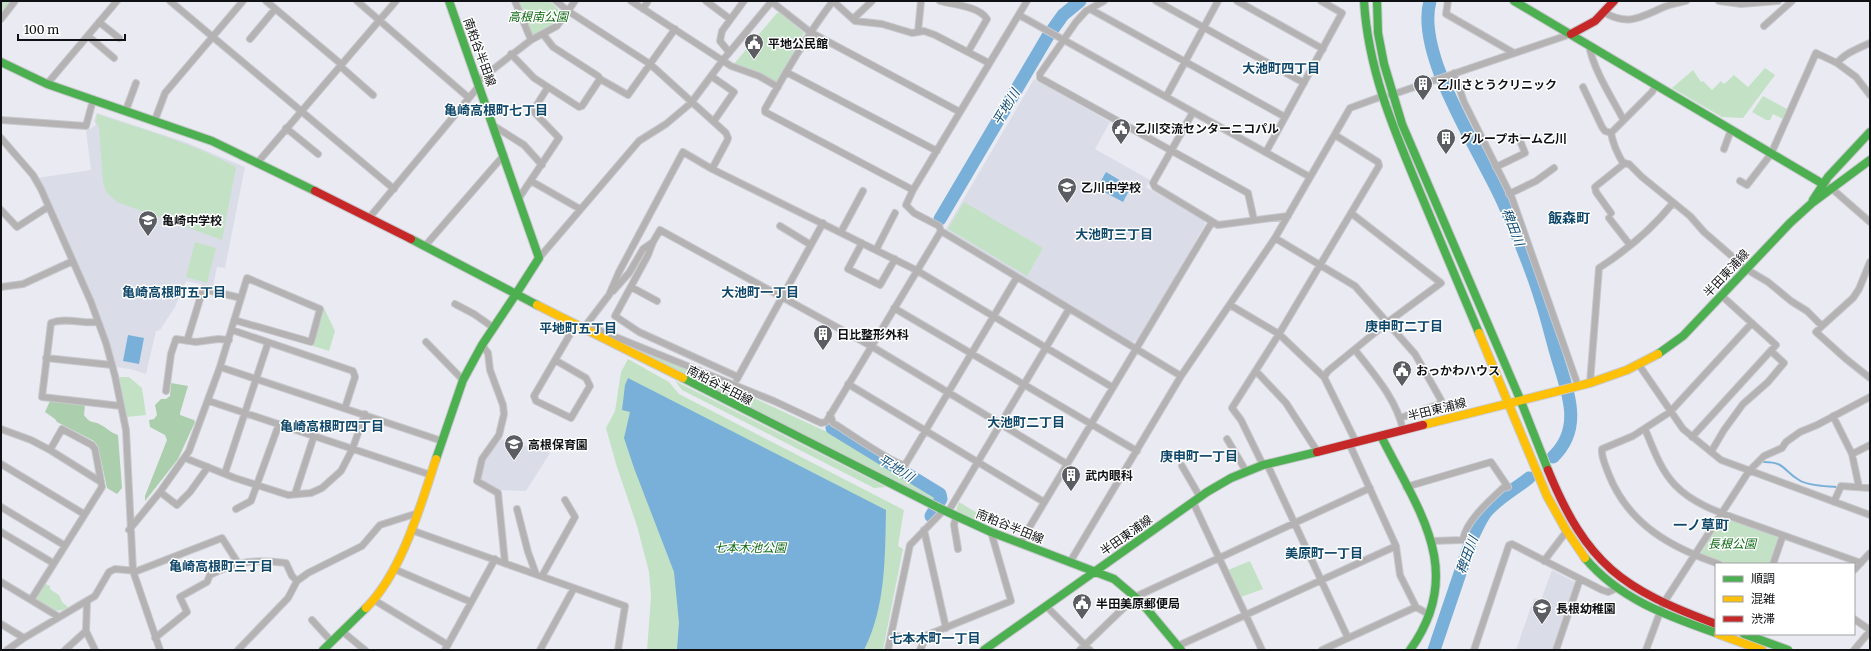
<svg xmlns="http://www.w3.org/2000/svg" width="1871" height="651" viewBox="0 0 1871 651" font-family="Merriweather,'Noto Sans JP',serif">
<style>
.built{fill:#dadce8}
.green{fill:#c3e2c5}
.forest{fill:#abcead}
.water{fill:#79b0d9}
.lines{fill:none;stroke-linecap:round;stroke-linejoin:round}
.stream{stroke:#79b0d9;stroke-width:2}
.river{stroke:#79b0d9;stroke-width:13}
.street-casing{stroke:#c8c9ce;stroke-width:8}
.fast-casing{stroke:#c8c9ce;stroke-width:10}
.slow-casing{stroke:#c8c9ce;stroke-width:10}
.jam-casing{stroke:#c8c9ce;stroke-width:10}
.street{stroke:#b4b2b3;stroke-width:6}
.fast{stroke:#4caf50;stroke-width:8}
.slow{stroke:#ffc107;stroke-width:8}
.jam{stroke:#c62828;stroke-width:8}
.labels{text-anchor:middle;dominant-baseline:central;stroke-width:3;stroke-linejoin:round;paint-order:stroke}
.park-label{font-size:12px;font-style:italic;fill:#106a15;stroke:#fff}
.poi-label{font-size:12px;font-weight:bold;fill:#101114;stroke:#fff;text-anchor:start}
.street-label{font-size:12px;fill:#101114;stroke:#fff}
.neighbourhood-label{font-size:13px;font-weight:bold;fill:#10486a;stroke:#fff}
.water-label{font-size:13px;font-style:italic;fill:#124c72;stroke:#fff}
.quarter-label{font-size:14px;font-weight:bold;fill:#10486a;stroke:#fff}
</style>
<rect width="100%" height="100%" fill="#eaebf2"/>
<path class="built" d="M1034,79L1110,122L1095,149L1150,180L1146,187L1204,221L1205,225L1140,337L1134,342L1127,340L946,229Z
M97,113L185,142L245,167L225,268L217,267L213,287L186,281L175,307L160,330L156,331L146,374L130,369L116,367L108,342L37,178L91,170L86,131L96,125L94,121Z
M502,439L550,453L526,491L495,490L479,480L486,456Z
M1552,570L1575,582L1552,650H1516L1534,598L1541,600Z"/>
<path class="green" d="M2,1H12L1,14V2Z
M516,1H550L562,13L554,25L534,35L530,34Z
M777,13H780L804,33L776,84L733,65Z
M1765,68L1775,75L1743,118L1722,117L1672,88L1693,70L1701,82L1703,81L1712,90L1721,81L1724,84L1734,75L1748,87Z
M1763,96L1787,109L1783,119L1773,114L1770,120H1766L1752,112Z
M97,114C145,130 192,143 236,167L222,240L117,202L106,192L103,182L99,127L96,122Z
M964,202L1043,248L1027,276L948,229Z
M195,242L216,248L207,283L186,277Z
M324,308L335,331L329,351L313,346Z
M608,337L726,385L825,431L831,430L937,495L935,503Z
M628,359L669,382L679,394L904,510L898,546L903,549L883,650H647L651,596L649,572L637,526L616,464L606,428L615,411L621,372Z
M119,377H129L142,388L146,415L127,417Z
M675,381L886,487L874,488L682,390Z
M959,502L984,517L981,523L956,511Z
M1723,517L1781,538L1771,564H1727L1700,555Z
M1250,561L1263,589L1241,597L1228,570Z
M44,583L50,586V589L59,595L62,602L68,607C55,616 49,607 37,600L36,596Z"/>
<path class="forest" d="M171,383L188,386L180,413V415L194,420L195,422L178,459L145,501V496L167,440L165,435L150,427L149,420L154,419L157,415L155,405L161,399H166L170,396Z
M50,401L85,405L84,415C91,425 93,420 101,425C107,428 111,433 118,435L122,488L117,494L107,488L98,446L94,441L57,422L55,419L45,412Z"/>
<path class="water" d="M1106,172L1131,187L1123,202L1097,188Z
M128,335L144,338L139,364L123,361Z
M628,378L886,510C885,556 886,607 864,650H679L677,649L679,623L674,572L634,468L624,438L630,412L622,410L625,385Z"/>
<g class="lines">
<path class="stream" d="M1764,462C1786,462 1783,471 1799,480C1808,486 1825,486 1836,487"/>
<path class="river" d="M1430,1C1415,55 1481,152 1503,202C1517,234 1531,267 1541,300C1547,318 1551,336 1556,353C1566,389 1585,426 1553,457
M940,219L1048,36L1063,15L1080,1
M832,428L940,494L941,499L931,516
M1434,650L1472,538C1476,530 1480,520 1486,512C1497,499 1515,489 1529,478"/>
<defs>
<path id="street" d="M170,1L394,189
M266,1L341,64
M357,1L469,98
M515,1L531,40
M556,1L568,11L650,64L726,133L728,138L727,141L712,169
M631,1L731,66L759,76L778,87
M706,1L730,19
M940,1C954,5 979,6 987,19L968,52
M1027,1L913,190L906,205L914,213L939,226L941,231L1181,376
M1104,1L1086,11L1076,22L1040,74V78L1248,193L1254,220
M1156,1L1304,83
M1237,1L1323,49
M1448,1L1446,14L1514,53
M1719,1L1741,4L1778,1
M772,2L810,32L960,112
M643,9L648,1
M1090,9L1285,117
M1605,13C1629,26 1641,17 1664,7C1671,4 1679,3 1686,1
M1019,15L1310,177
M1,19L15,1
M853,19L872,1
M99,22L119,38
M1764,26L1792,1
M918,32L921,1
M543,34L553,47L598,76L600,79L628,95L675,29
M88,36L114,58
M250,39L275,9
M1589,45C1593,69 1612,98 1623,119
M729,52L720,41L722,31L744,1
M511,54L534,78L579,107L582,106L600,79
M1837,63C1845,53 1859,48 1870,43
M340,66L373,95
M786,72L937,151
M1454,73L1464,102L1512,198L1576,380
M711,76L734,92L714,121
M478,81L531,40L557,26L575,1
M47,84L117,1
M1656,85L1652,92L1611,133C1613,144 1617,153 1623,163L1629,164L1642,177L1690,216L1704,232L1734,258L1745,271
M1583,87L1602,127L1605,131L1611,133
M1391,95L1571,34
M1166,97L1218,1
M126,110L136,83
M1193,112L1153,183L1155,187L1218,225L1288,216
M1,120L86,126L93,100
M155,120L165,93L243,1
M494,126L524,145L542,165
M286,128L318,154
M1,138L33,175L41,189L91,302L106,343L115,376L126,430L133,571L160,650
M1724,149L1731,130
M1266,152L1342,13L1321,1
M258,162L396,1
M1496,167L1525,153L1519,138
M531,181L580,209
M1740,181L1747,185L1771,154L1816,53L1837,63L1856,77L1870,95
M1830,187L1870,222
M913,190L765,112V109C786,72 807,35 833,1L855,21L882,24L912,33L924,31L935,35L989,63
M1509,194L1536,181L1554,168
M519,198L559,138L533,111L548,87
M1,210L17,227L48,207
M1611,213L1596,192L1595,187L1625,163
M369,218L479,86
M1609,218L1630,245
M780,226L811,245
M841,232L863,191
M1275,238L1355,286L1415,354L1441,400L1440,404L1400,418
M653,242L648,255L615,316L639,332L738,377
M862,243L848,269L880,285L895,259
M425,246L504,155
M876,250L895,213
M539,258L639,141L666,124L691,103L723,60L772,1
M1746,269L1768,282L1791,301L1807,311L1822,326L1816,332L1846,359L1870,378
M1,287L23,284L73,261
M631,287L657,301
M613,291L629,273L643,249L653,242L660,230L871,346L1067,464
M455,304L474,314L494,328
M1230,305L1279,334L1324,377L1356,442
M894,308L1137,451
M98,322C83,324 65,317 51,323L42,397L121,406
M586,325L774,401L821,423L826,422L941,231
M580,326L586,325L609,295L619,272L683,152L712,169L916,270L1112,387
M1822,326L1853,298L1859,289L1870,262
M232,330L353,371L355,377L345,408
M187,341L203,289L241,298
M426,342L463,380
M482,345L488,353L490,370L503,405L504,414L499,435L482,459L477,481L498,493L505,563
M1355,350C1374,374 1397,400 1403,430
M46,358L112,365
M555,360L586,378L590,386L571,418L536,401L534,396L576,324
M1639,365L1683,429L1721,460L1870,515
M220,367L442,441
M1256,371L1286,403L1317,451
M1324,377L1328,371L1388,322L1441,283L1351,213
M737,379L823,223
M1590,383L1599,268C1627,250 1652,229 1673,203
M848,384L1044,502
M166,391L171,354L176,339L196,342L218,339L229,340
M209,401L431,475
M830,414L833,423L838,426C849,433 895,465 905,465L1017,277
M1833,416L1852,454L1859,487
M1,429L31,440L50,450L62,429L92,445L95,449L102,487L31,600L59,617
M1645,429C1653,448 1660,469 1675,485C1697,508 1731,516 1760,527C1793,539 1827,551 1861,563
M1692,437L1776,345L1722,296
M1227,439L1246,471
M1349,443L1396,546L1400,575L1416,607L1430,615
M50,450L101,482
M1711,452L1724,430L1743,404L1768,382L1784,363L1771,351
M1852,454L1870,445
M185,458L235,478L288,495L311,493L322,488L341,471L352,450L365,414
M1,464L84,514
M1267,464L1348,638
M1263,465L1241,420L1232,408L1279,334L1379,166L1378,162L1335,135
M1182,466L1200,497
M225,473L268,343
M1406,487L1491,462L1508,487L1503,488C1490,500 1465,522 1463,540L1432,541
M160,492L177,505L190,492L208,467
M295,494L314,436
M1193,502L1262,650
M1834,502L1841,486L1870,488
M1,507L64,545
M236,509L251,501L279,424
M517,509L528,552L536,574
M948,512L1069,309
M956,516L954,525L958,549
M129,530L160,492L189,451L220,367L247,278L320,309L311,342L234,320
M411,530L625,606L618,650
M924,530L946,628
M1,532L53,563
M1020,543L1212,222
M1544,561L1566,532
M1070,562L1181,376L1275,238L1350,108L1383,96
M1719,564C1672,548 1629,525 1609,475C1606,467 1601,457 1602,449L1633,436L1670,412L1752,323
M1773,564L1783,535
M394,569L471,602
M1854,570L1870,553
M542,576L575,517L565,500
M1,582L31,600
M374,600L448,645
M1046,606L1090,650
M1854,619L1870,630
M312,620L332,642
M1,624L24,638L95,596L109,572L115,569L137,571L222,538L238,563
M86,631L95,650
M343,632L365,650
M891,635L910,545L943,511
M155,638L187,612L180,597L207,582L210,575C237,561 256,559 286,563L292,576L297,581
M7,650L24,638
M65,650L86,631L87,602
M238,650L288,598L297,581L308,573L362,546L380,525L418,513
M445,650L495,559
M540,650L574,588
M888,650L891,635L915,640L1011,601L991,532
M920,650L927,635
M1080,650L1135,597L1370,488
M1176,650L1182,644L1396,546
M1322,650L1416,607
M1474,650L1509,545L1512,544L1602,590L1608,592L1617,588
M1556,650L1580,579
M1646,650L1663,604L1749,471L1764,456L1782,448L1786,442L1800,432L1817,425L1870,397
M1854,650L1870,631"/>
<path id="fast" d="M449,1L539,258L516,294L537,305
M1364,1C1368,69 1393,128 1419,190C1439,238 1459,285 1479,333
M1377,1L1378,33L1384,64L1402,124L1520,399L1548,470
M1514,1L1823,184
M1,62L47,84L212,141L315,191
M1813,200L1828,177L1870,132
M411,239L516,294L482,345L463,380L436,459
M1658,354L1683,336L1790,223L1812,203L1870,160
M683,378L939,508L991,532L1114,579L1141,602L1181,650
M1381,436C1418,510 1467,571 1410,650
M1585,558C1619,599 1668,616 1716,633
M1744,634L1788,650
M323,650L366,608
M984,650L1207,492L1231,478L1263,465L1317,452"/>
<path id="slow" d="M537,305L683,378
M1479,333L1547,496L1566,530L1585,558
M1423,425L1590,383L1627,370L1658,354
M366,608C402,572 420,507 436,459
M1718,634L1762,650"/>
<path id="jam" d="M1571,34L1595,21L1614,1
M315,191L411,239
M1317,452L1423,425
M1548,470C1587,565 1622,589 1716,624"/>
</defs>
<use href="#street" class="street-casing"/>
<use href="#fast" class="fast-casing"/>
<use href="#slow" class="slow-casing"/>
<use href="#jam" class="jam-casing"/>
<use href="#street" class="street"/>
<use href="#fast" class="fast"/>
<use href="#slow" class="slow"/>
<use href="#jam" class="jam"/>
</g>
<defs>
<symbol id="civic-pin" viewBox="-11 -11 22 30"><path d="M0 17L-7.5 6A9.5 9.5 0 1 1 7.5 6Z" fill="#5c5d62" stroke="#fff"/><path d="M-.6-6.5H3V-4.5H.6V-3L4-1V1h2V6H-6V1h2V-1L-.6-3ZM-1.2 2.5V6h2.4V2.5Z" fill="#fff"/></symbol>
<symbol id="building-pin" viewBox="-11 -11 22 30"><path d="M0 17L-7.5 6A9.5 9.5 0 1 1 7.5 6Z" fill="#5c5d62" stroke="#fff"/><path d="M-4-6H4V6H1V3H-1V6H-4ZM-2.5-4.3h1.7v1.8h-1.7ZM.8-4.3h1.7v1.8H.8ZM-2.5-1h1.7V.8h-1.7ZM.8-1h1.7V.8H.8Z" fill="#fff"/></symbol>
<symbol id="school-pin" viewBox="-11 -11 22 30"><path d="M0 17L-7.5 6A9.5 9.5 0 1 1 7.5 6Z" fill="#5c5d62" stroke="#fff"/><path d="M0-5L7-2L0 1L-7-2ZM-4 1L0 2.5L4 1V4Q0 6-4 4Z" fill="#fff"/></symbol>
</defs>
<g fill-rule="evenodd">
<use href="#civic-pin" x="743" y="32" width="22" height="30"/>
<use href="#building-pin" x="1412" y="73" width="22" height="30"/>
<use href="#civic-pin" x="1110" y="117" width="22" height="30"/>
<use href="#building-pin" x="1435" y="127" width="22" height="30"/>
<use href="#school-pin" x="1056" y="176" width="22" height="30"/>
<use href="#school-pin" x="137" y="209" width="22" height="30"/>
<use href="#building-pin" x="812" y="323" width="22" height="30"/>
<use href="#civic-pin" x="1391" y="359" width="22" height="30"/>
<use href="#school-pin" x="503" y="433" width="22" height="30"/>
<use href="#building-pin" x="1060" y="464" width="22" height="30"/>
<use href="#civic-pin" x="1071" y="592" width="22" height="30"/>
<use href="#school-pin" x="1531" y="597" width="22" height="30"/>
</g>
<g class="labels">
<g class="park-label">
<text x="538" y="16">高根南公園</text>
<text x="1732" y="543">長根公園</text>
<text x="750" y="547">七本木池公園</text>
</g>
<g class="poi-label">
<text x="768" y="43">平地公民館</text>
<text x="1437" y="84">乙川さとうクリニック</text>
<text x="1135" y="128">乙川交流センターニコパル</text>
<text x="1460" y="138">グループホーム乙川</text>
<text x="1081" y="187">乙川中学校</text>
<text x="162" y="220">亀崎中学校</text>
<text x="837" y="334">日比整形外科</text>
<text x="1416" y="370">おっかわハウス</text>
<text x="528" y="444">高根保育園</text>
<text x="1085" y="475">武内眼科</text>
<text x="1096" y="603">半田美原郵便局</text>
<text x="1556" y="608">長根幼稚園</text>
</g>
<g class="street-label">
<text transform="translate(480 52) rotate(70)">南粕谷半田線</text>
<text transform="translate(1726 273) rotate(-47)">半田東浦線</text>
<text transform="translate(720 385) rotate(27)">南粕谷半田線</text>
<text transform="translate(1437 409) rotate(-14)">半田東浦線</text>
<text transform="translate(1010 526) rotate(22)">南粕谷半田線</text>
<text transform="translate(1126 535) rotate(-35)">半田東浦線</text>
</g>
<g class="neighbourhood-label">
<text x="1281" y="68">大池町四丁目</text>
<text x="496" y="110">亀崎高根町七丁目</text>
<text x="1114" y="234">大池町三丁目</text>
<text x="174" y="292">亀崎高根町五丁目</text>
<text x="760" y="292">大池町一丁目</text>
<text x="1404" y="326">庚申町二丁目</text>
<text x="578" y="328">平地町五丁目</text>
<text x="1026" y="422">大池町二丁目</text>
<text x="332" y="426">亀崎高根町四丁目</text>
<text x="1199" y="456">庚申町一丁目</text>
<text x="1324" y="553">美原町一丁目</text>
<text x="221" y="566">亀崎高根町三丁目</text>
<text x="935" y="638">七本木町一丁目</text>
</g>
<g class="water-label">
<text transform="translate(1006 107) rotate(-59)">平地川</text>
<text transform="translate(1513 227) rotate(69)">稗田川</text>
<text transform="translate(896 468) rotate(32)">平地川</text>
<text transform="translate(1467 555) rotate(-70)">稗田川</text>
</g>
<g class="quarter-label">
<text x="1569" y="218">飯森町</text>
<text x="1701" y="525">一ノ草町</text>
</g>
</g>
<rect width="1871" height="651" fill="none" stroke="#101114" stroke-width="4"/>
<rect x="1715" y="563" width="140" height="72" fill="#ffffff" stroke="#9fa0a1"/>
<rect x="1723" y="576" width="20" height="6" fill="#4caf50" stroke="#9fa0a1"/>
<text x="1751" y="583" font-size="12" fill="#101114">順調</text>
<rect x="1723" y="596" width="20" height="6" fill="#ffc107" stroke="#9fa0a1"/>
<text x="1751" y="603" font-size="12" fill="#101114">混雑</text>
<rect x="1723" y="616" width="20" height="6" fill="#c62828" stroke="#9fa0a1"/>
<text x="1751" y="623" font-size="12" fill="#101114">渋滞</text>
<path d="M18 34v6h107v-6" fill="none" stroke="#101114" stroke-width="2"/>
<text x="24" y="34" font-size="12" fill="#101114" stroke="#ffffff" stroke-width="3" paint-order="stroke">100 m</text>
</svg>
